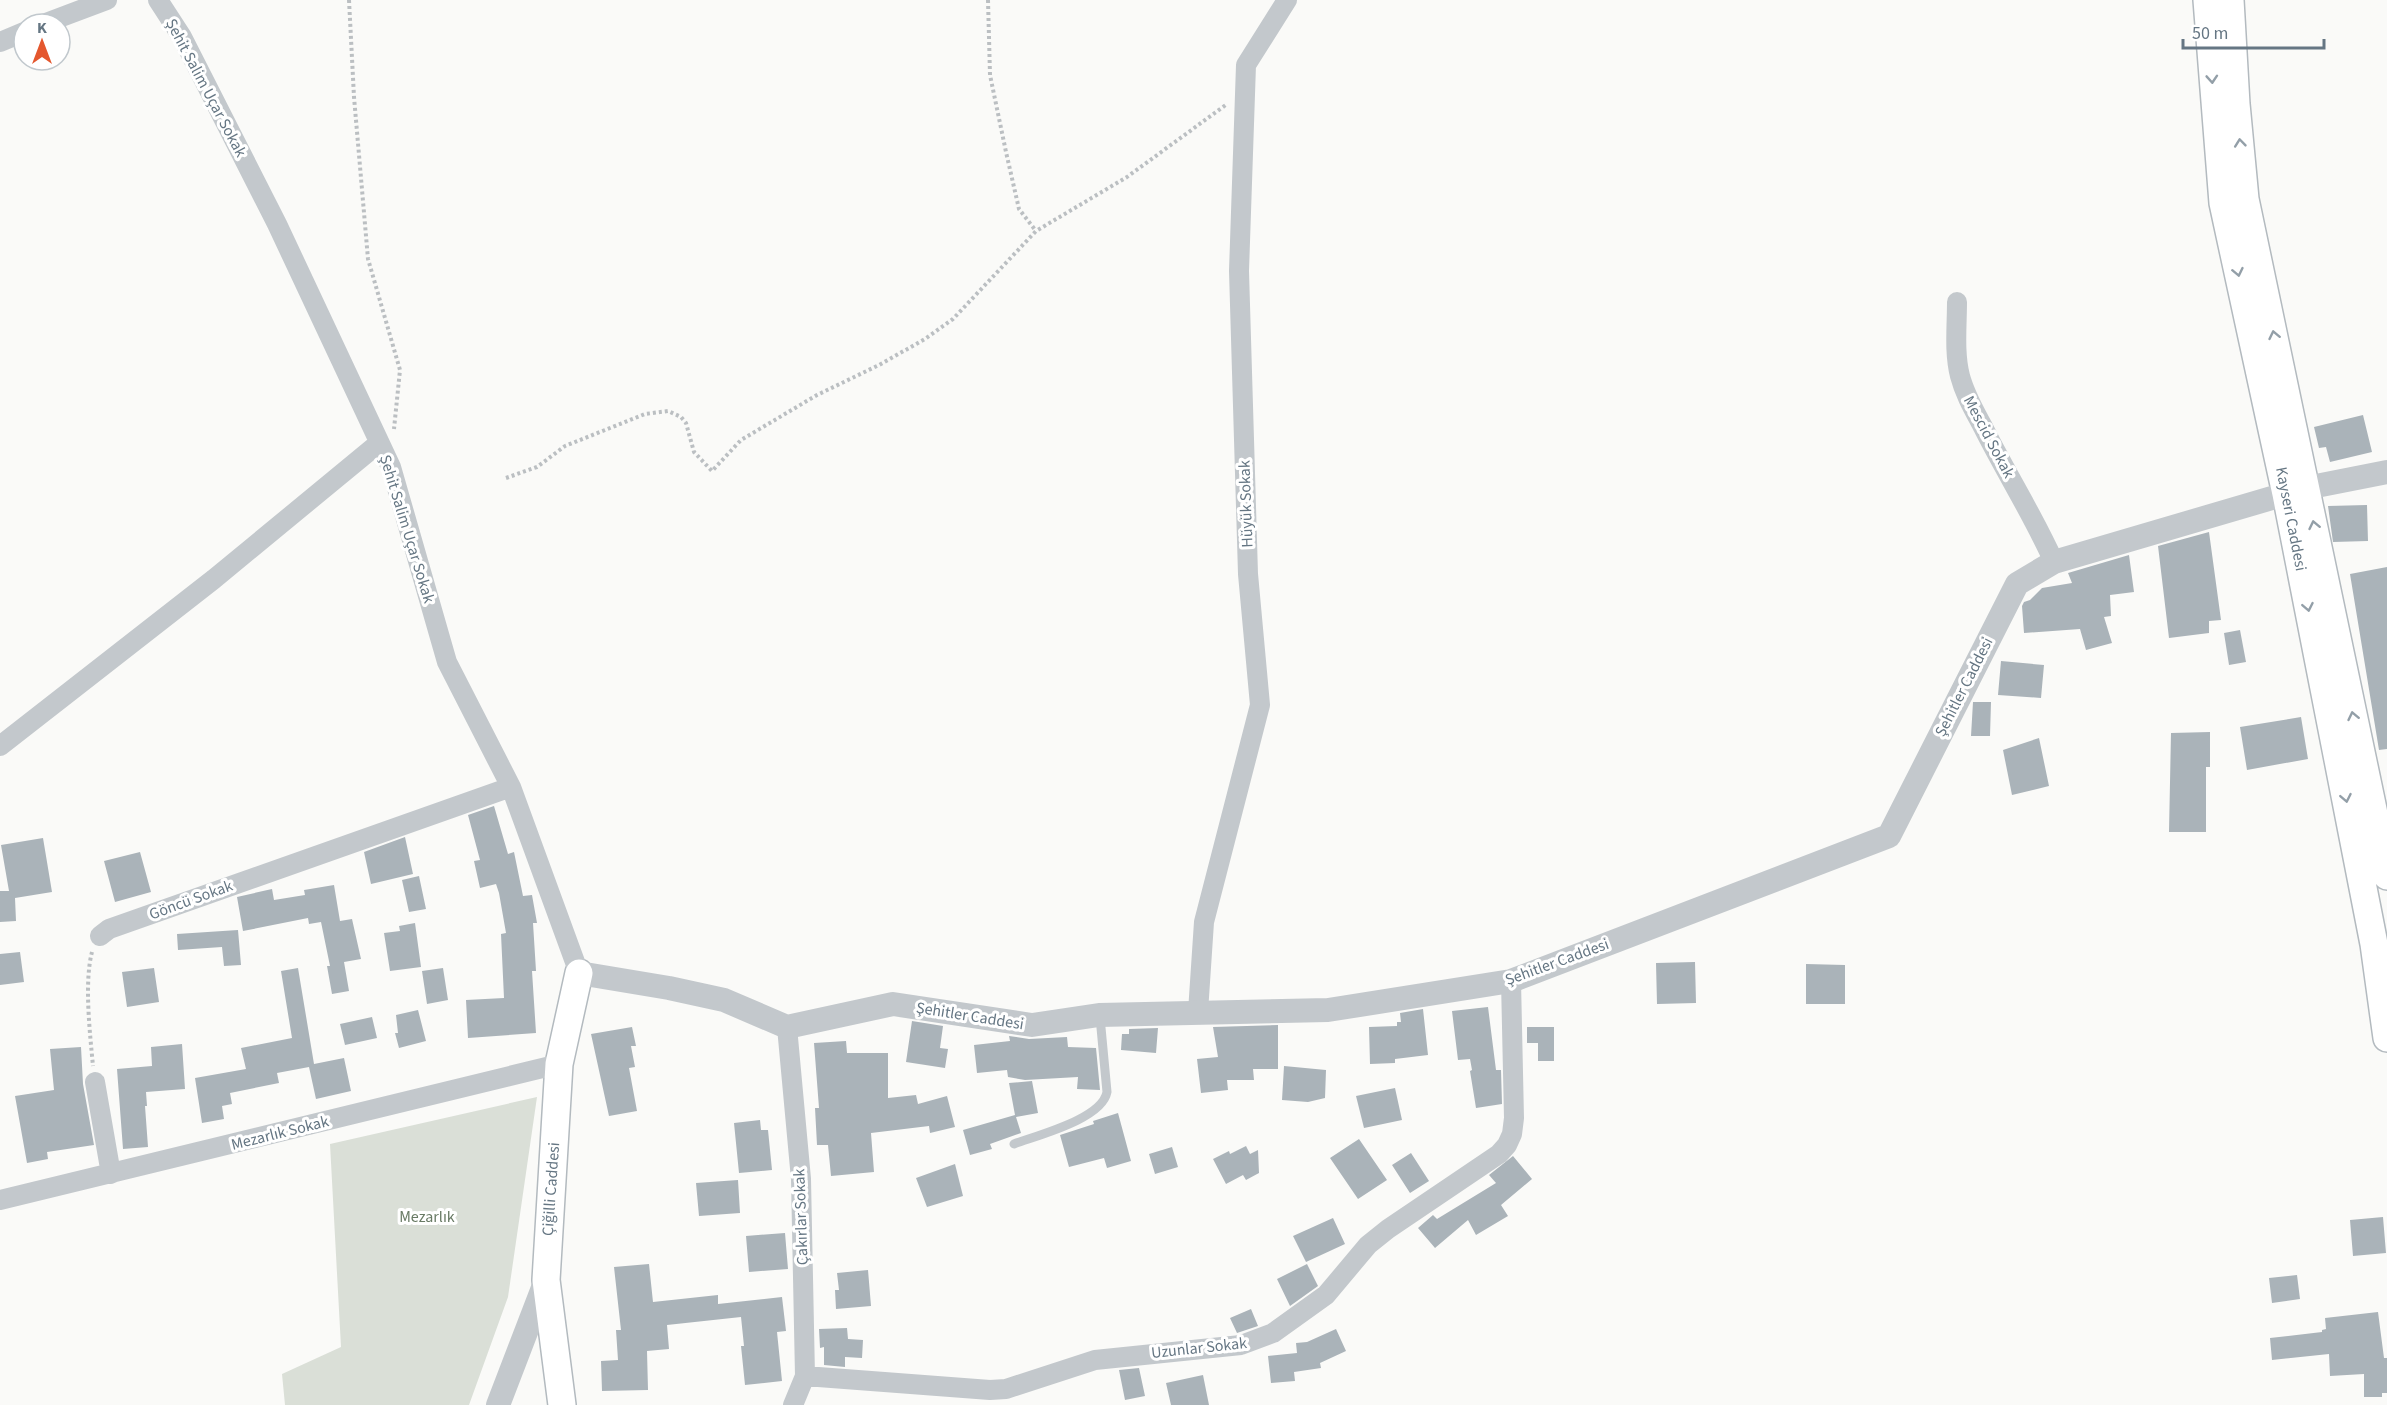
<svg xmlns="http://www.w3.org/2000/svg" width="2387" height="1405" viewBox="0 0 2387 1405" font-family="'Source Sans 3',sans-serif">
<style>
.green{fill:#dadfd7}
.building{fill:#aab3b9}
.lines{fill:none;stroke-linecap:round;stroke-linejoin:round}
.secondary-casing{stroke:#b3babf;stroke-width:30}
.path{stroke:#bbbfc2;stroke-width:4;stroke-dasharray:3 3;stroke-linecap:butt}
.service{stroke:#c3c8cc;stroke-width:9}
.minor{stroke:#c3c8cc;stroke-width:20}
.tertiary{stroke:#c3c8cc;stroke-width:24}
.secondary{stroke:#fff;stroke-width:27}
.oneway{stroke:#939fa8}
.labels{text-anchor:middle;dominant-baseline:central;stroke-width:6;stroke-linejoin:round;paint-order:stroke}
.street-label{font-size:16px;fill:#657683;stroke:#fff}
.park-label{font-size:16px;fill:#687a64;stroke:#fff}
</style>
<rect width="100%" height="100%" fill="#fafaf8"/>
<path class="green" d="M537,1097L508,1297L469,1405H285L282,1374L341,1347L330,1144Z"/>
<path class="building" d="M2363,415L2372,452L2330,462L2326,447L2319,448L2314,427Z
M2367,505L2368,541L2333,542L2328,506Z
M2209,532L2221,620L2209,621V633L2169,638L2158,546Z
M2129,555L2134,592L2110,595L2111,616L2104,617L2112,643L2086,650L2080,629L2024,633L2022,606L2024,602L2030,600L2042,588L2072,583L2068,573Z
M2387,567V749L2379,750L2350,574Z
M2240,630L2246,662L2229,665L2224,633Z
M2001,661L2044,665L2041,698L1998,695Z
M1973,702H1991L1990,736H1971Z
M2301,717L2308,759L2247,770L2240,727Z
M2210,732V767H2206V832H2169L2171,733Z
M2039,738L2049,786L2012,795L2003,750Z
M494,806L508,854L514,852L523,896L532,895L537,923H533L536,971H532L536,1033L468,1038L466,1000L504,998L501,934L506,933L499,893L496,884L480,888L474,861L480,860L468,815Z
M405,837L413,874L371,884L364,852Z
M43,838L52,892L15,898L16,921L0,922V891H9L1,845Z
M140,852L151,892L115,902L104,861Z
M419,876L426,909L409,912L402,880Z
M334,885L340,921L352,919L361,959L344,962L349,991L332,994L327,966H330L321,922L309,924L308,918L243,931L237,897L272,889L274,900L305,895L304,890Z
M415,923L421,967L390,971L384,933L400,931L399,926Z
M238,930L241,965L224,966L222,947L178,950L177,934Z
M20,952L24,982L0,985V954Z
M1695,962L1696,1003L1657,1004L1656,963Z
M1806,964L1845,965V1004H1806Z
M154,968L159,1002L127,1007L122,972Z
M298,968L314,1064L344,1058L351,1091L316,1099L309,1067L277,1073L279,1083L230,1093L232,1104L222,1106L224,1119L202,1123L195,1078L246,1069L241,1048L292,1038L281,971Z
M443,968L448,1000L427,1004L422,971Z
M1488,1007L1496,1070H1501L1502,1104L1476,1108L1470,1071L1472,1070L1470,1059L1458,1060L1452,1011Z
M1423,1009L1428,1055L1395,1059V1063L1370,1064L1369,1027L1397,1026V1022H1401L1400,1013Z
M418,1010L426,1041L399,1048L395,1033H398L396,1015Z
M372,1017L377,1038L345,1045L340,1024Z
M912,1021L943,1026L940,1048L948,1049L945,1068L906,1062Z
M1278,1025V1069H1253L1254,1080H1227L1228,1090L1201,1093L1197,1059L1218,1057L1213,1027Z
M632,1027L636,1046H631L635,1067L629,1068L637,1111L609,1116L591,1034Z
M1527,1027H1554V1061H1538V1043H1527Z
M1158,1028L1156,1053L1121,1050L1122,1034H1129V1029Z
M1009,1036L1029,1039L1067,1037L1068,1047L1096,1048L1100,1090L1077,1089L1078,1077L1025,1080L1008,1077L1007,1070L977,1073L974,1045L1010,1041Z
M846,1041L847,1053H888V1098L916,1095L918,1104L947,1096L955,1127L930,1133L929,1126L871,1133L874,1172L831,1176L828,1145H817L815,1108H819L814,1043Z
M182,1044L185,1089L146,1092L147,1106H145L148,1147L123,1149L117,1069L152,1066L151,1047Z
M81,1047L83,1084L94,1145L47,1152L48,1159L27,1163L15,1096L54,1090L50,1049Z
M1284,1066L1326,1070L1325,1098L1308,1102L1282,1100Z
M1032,1081L1038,1113L1016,1117L1021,1133L990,1144L992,1149L970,1155L963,1130L1015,1115L1009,1083Z
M1395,1088L1402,1120L1364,1128L1356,1096Z
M1118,1113L1131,1161L1107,1168L1104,1158L1069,1167L1060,1135L1094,1124L1093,1121Z
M760,1120L761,1130H768L772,1170L739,1173L734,1123Z
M1359,1139L1387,1180L1358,1199L1330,1158Z
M1246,1146L1250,1154L1258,1150L1259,1173L1246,1180L1243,1175L1226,1184L1213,1159L1229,1151L1230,1154Z
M1172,1147L1178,1167L1155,1174L1149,1154Z
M1411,1153L1429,1181L1410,1193L1392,1165Z
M1513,1156L1532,1179L1501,1205L1508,1216L1476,1235L1468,1220L1435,1248L1418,1228L1433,1215L1437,1219L1496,1183L1489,1175Z
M955,1164L963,1196L927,1207L916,1178Z
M738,1180L740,1213L699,1216L696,1183Z
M2383,1217L2386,1253L2353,1256L2350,1220Z
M1333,1218L1345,1244L1306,1262L1293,1236Z
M785,1233L788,1269L749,1272L746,1236Z
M649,1264L653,1302L718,1295V1304L782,1297L786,1331L777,1332L782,1381L745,1385L741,1346H744L741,1317L667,1325L669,1349L647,1351L648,1390L602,1391L601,1361L618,1360L616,1330H621L614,1267Z
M1307,1264L1318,1286L1290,1306L1277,1279Z
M868,1270L871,1306L836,1309L835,1290H839L837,1273Z
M2297,1275L2300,1299L2272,1303L2269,1278Z
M1251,1309L1258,1326L1237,1333L1230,1318Z
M2378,1312L2384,1358H2387V1393H2382V1397H2364V1374L2330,1376L2329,1354L2272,1360L2270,1338L2322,1332V1330L2326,1329L2325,1318Z
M847,1328L848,1339L863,1340L862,1358L845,1357V1367L824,1365V1347L820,1348L819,1329Z
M1336,1329L1346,1351L1320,1363L1321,1368L1294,1372L1295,1381L1271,1383L1268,1356L1297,1353L1296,1343L1307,1342Z
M1139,1368L1145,1396L1125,1400L1119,1370Z
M1203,1375L1209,1405H1171L1166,1383Z"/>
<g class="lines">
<defs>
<path id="secondary" d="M2207,0L2223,203L2286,494L2374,944L2387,1038
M2230,0L2236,104L2245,199L2387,876
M562,1405L546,1280L559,1064L579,973"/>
</defs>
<use href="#secondary" class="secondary-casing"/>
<path class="path" d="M349,0L354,97L368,259L400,370L394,429
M988,0L990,75L1006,152L1019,209L1036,231
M506,478L537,467L565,446L645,414L668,411L681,417L686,423L694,452L712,471L741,440L817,395L879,365L925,339L953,319L1036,231L1127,177L1227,104
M92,952C84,982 90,1034 93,1066"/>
<path class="service" d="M1014,1144C1038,1135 1102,1119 1107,1092L1100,1017"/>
<path class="minor" d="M158,0L182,37L277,224L391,467L447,662L511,787L579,973
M43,24L107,0
M0,42L24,32
M1957,302C1957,326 1954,353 1960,376C1965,395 1974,410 1983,427C2006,473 2033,515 2054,562
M0,746L214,579L379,443
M100,936L109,929L511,787
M1198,1012L1204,922L1260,705L1248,574L1239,271L1246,65L1287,0
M787,1027L801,1179L805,1376L793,1405
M95,1082L111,1174
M0,1200L559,1064
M805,1376L990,1390L1006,1389L1095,1360L1241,1345L1273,1333L1326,1295L1368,1245L1388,1229L1499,1154L1507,1145L1512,1134L1514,1118L1511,981"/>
<path class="tertiary" d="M579,973L669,988L724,1000L787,1027L893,1004L1032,1025L1099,1015L1328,1010L1511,981L1889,836L2017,584L2054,562L2306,488L2387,472
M498,1405L546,1280"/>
<use href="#secondary" class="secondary"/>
</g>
<defs><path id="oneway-chevron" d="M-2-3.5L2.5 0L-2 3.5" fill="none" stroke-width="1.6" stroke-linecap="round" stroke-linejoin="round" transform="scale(1.5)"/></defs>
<g class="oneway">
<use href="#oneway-chevron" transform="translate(2212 79) rotate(86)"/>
<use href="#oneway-chevron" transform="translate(2240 143) rotate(-96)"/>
<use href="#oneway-chevron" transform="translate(2238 272) rotate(78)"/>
<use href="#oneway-chevron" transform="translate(2274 335) rotate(-102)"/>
<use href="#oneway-chevron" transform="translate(2314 525) rotate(-102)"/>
<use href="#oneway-chevron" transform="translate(2308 607) rotate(79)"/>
<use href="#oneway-chevron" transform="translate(2353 716) rotate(-102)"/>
<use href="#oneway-chevron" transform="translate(2346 798) rotate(79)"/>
</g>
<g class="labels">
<g class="street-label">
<text transform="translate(206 88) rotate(62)">Şehit Salim Uçar Sokak</text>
<text transform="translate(1989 437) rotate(62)">Mescid Sokak</text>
<text transform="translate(1246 504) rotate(-92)">Hüyük Sokak</text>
<text transform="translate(2291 519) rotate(79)">Kayseri Caddesi</text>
<text transform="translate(407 529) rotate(73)">Şehit Salim Uçar Sokak</text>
<text transform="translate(1964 687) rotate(-63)">Şehitler Caddesi</text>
<text transform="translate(191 900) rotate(-20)">Göncü Sokak</text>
<text transform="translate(1557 962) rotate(-20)">Şehitler Caddesi</text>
<text transform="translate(970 1016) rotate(9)">Şehitler Caddesi</text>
<text transform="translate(280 1133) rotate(-14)">Mezarlık Sokak</text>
<text transform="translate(551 1189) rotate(-86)">Çiğilli Caddesi</text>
<text transform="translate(801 1217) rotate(-92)">Çakırlar Sokak</text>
<text transform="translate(1199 1348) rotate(-6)">Uzunlar Sokak</text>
</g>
<g class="park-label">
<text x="427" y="1217">Mezarlık</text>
</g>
</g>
<g transform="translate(42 42)"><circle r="28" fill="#ffffff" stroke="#c1c8cd" stroke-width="1.5"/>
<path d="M0-4.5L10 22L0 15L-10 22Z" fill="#e4572e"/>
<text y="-9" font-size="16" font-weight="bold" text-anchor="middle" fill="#657683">K</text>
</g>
<path d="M2183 39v9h141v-9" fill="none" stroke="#657683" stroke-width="3"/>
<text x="2192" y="39" font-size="18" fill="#657683" stroke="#ffffff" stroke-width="4.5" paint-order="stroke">50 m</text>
</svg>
